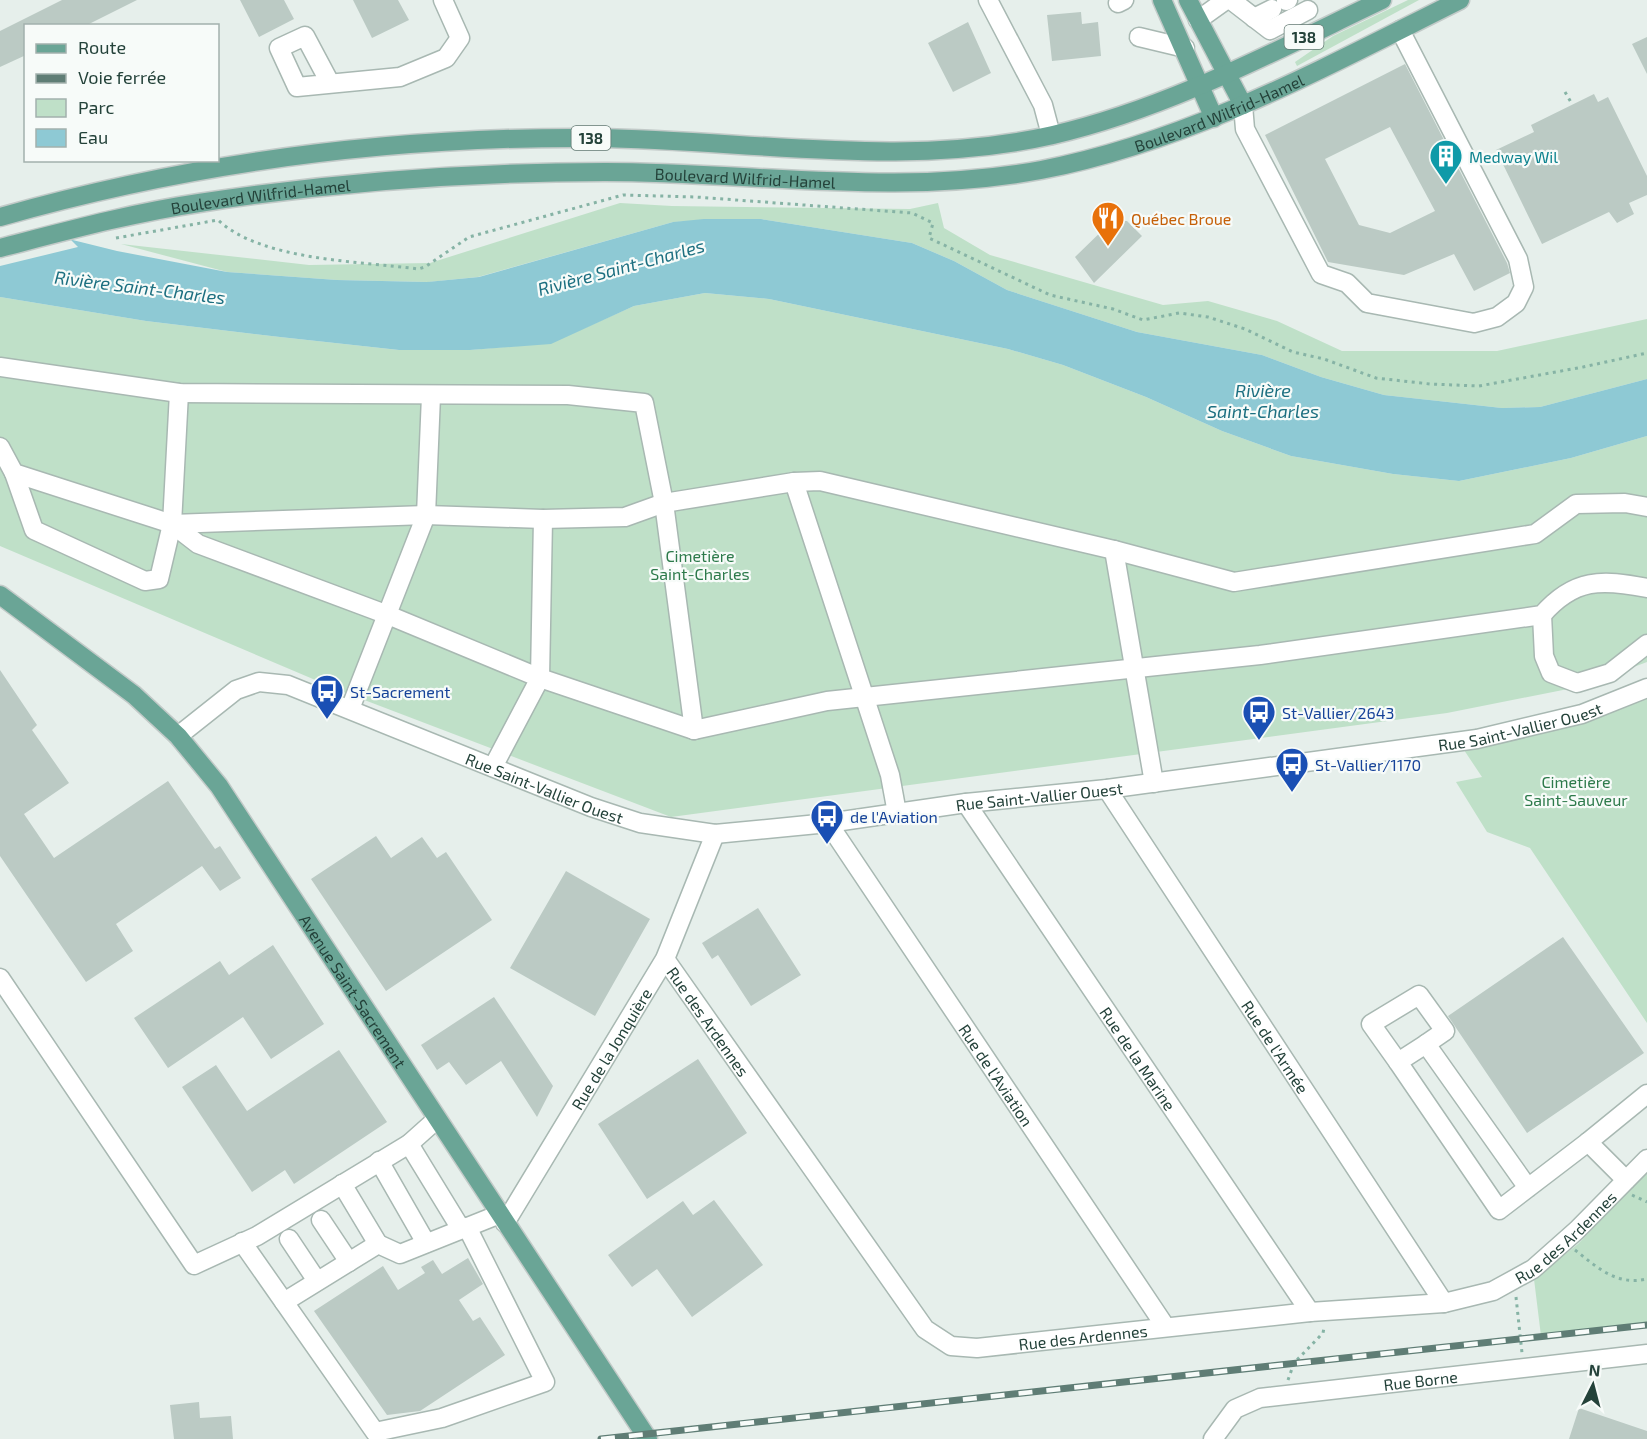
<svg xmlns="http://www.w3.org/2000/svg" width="1647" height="1439" viewBox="0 0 1647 1439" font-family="'Exo 2',sans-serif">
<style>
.green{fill:#bfe0c8}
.water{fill:#8ec9d4}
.pier{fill:#e6efeb}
.building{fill:#bbcac4;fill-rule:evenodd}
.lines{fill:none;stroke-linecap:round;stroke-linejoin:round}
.minor-casing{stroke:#a8b8b2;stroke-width:21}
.major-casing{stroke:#c2cac8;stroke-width:21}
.path{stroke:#86b3a5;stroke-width:3;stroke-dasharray:3 4.5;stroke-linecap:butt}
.minor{stroke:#fff;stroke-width:18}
.major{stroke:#6aa596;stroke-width:18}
.rail-casing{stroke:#5f7d75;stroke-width:7}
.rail{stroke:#f7fbf9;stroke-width:4.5;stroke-dasharray:14;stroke-linecap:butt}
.labels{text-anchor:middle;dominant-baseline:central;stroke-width:4.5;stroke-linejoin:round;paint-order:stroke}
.shield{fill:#f7fbf9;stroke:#637a73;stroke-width:1.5}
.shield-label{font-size:15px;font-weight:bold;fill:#24423a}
.street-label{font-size:16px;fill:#24423a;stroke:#f7fbf9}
.culture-label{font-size:16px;fill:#0d838f;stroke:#f7fbf9;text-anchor:start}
.food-label{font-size:16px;fill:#c56008;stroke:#f7fbf9;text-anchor:start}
.park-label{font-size:16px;fill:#2d7a4b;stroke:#f7fbf9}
.transit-label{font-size:16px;fill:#164399;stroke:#f7fbf9;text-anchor:start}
.water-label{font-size:18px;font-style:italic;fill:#1c6f80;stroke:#f7fbf9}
</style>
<rect width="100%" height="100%" fill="#e6efeb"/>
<path class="green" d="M1408,0H1419L1297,66L1295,62L1333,36Z
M620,203L672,206L910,209L938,203L944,228L990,255L1163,305L1208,301L1277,321L1342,351H1497L1647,319V379L1540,407L1502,408L1384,395L1321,377L1262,355L1137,332L1007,290L954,261L912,243L761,219L673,222L478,277L428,282L337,280L227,272L121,244L309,265L430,263Z
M705,293L769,299L1008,349L1063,365L1146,397L1222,431L1291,456L1393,474L1459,481L1571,458L1647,436V662L1583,686L1447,713L671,817L346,693L0,546V297L146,321L280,337L399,350H470L551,343L634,306Z
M1647,688V1023L1530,848L1487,832L1456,782L1482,777L1458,741Z
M1647,1172V1325L1541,1336L1534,1279L1578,1244Z"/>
<path class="water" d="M704,219H761L912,243L954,261L1007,290L1137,332L1262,355L1321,377L1384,395L1502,408L1540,407L1647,379V436L1571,458L1459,481L1393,474L1291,456L1222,431L1146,397L1063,365L1008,349L769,299L705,293L634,306L551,344L470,350H399L280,337L146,321L0,297V222L117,251L227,272L337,280L427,282L479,277L673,222Z"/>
<path class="pier" d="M0,219L67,236L78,247L0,266Z"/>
<path class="building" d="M62,0H137L85,26H26V55L0,67V31Z
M240,0H284L294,19L259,37Z
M353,0H398L409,20L372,38Z
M1081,12L1082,24L1098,22L1101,56L1052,61L1047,15Z
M968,22L991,73L953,92L928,43Z
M1647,37V74L1632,44Z
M1405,64L1507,263L1510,273L1474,291L1454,254L1404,275L1328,262L1265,135ZM1390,127L1435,211L1390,233L1359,225L1325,159Z
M1594,94L1598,102L1608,97L1647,176V195L1629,203L1634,214L1617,223L1609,212L1542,244L1496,150L1534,132L1531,125Z
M1112,221H1127L1142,236L1094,283L1075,257Z
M0,670L37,725L32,730L69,783L24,814L54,858L168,781L215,849L220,846L241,878L220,891L202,866L116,924L133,951L86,982L0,856Z
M376,836L391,858L422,837L437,858L446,852L492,920L386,991L311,879Z
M566,871L650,919L595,1016L510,968Z
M758,908L801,975L751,1006L718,955L712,959L702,943Z
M1563,937L1644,1053L1527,1133L1448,1016Z
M273,945L324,1024L271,1059L243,1017L168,1068L134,1018L220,961L229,975Z
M494,997L553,1086L537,1117L501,1061L466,1085L449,1062L437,1070L421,1045Z
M339,1050L387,1122L294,1184L285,1170L252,1192L182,1087L216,1065L247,1111Z
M698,1059L747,1133L647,1199L598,1124Z
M714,1200L763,1265L692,1317L657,1269L632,1287L608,1255L683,1201L693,1215Z
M468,1258L483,1284L459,1300L473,1321L480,1317L505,1355L420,1411L387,1415L314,1311L383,1266L398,1290L425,1273L421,1267L433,1260L442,1274Z
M199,1402L200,1418L231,1416L233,1439H174L170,1405Z
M1579,1408L1647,1431V1439H1569Z"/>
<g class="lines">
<defs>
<g id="minor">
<path d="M988,0L1043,105L1051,135"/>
<path d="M1231,0L1270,30L1308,10"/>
<path d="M1286,1L1288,0"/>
<path d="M1118,3L1124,0"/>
<path d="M1254,18L1272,9"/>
<path d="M1198,20L1226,0"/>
<path d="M1139,37L1185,48"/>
<path d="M330,83L305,36L279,48L297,87L400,77L446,58L460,38L443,0"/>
<path d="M1243,105L1245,129L1321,274L1347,283L1367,303L1474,323L1497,317L1516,303L1524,287L1518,259L1400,30"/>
<path d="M0,367L179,393L568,395L644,403L664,503L694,730"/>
<path d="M0,447L14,473L172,524L198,544L388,615L540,678L694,730L827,701L1260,655L1542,615C1574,578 1602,579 1647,588"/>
<path d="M14,473L34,530L145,581L159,579L172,524L179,393"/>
<path d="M794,482L820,481L1114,550L1154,783"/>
<path d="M172,524L426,515L543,519L625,517L664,503L794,482L890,775L897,813"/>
<path d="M1114,550L1234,582L1535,534L1576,504L1625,503L1647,507"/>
<path d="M1542,615L1544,656L1551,673L1577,683L1610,673L1647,644"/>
<path d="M350,709L426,515L431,396"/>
<path id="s1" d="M178,736L236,690L259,682L288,685L591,807L640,823L715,834L828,823L966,803L1107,789L1477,739L1582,714L1647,688"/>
<path d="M493,767L540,678L543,519"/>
<path id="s2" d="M1107,789L1444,1303"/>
<path id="s3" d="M966,803L1310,1312"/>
<path id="s4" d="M828,823L1165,1326"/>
<path id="s5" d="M665,959L925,1329L951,1346L977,1348L1310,1312L1444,1303L1493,1291L1533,1269L1577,1230L1647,1159"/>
<path d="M0,978L194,1265L257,1236L409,1144L437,1119"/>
<path d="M1398,1062L1371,1024L1419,995L1445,1031L1426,1044"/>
<path d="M409,1144L461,1229"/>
<path d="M379,1161L426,1243"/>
<path d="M1626,1180L1588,1142L1647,1094"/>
<path d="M342,1184L378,1244"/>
<path d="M1528,1188L1426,1044L1398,1062L1499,1210L1588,1142"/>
<path d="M321,1220L349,1262"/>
<path id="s6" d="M505,1223L665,959L715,834"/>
<path d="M289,1239L317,1281"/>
<path d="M242,1242L375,1432L442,1418L545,1382L467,1227"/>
<path d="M284,1302L378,1244L400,1254L500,1214"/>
<path id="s7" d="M1213,1439L1235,1409L1260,1398L1647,1354"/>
</g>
<g id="major">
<path d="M1162,0L1214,118"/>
<path d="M1188,0L1243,105"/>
<path d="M0,217C194,162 397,136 598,138C750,140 904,169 1053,135C1169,108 1275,51 1382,0"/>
<path id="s8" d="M0,248C66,231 132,213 199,203C333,182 469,172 605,172C752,172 895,197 1041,170C1191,141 1325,67 1460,0"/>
<path id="s9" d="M0,595L134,695L178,736L219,786L648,1439"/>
</g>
</defs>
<use href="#minor" class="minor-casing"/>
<use href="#major" class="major-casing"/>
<path class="path" d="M1565,92L1572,104
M116,238L218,220C262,261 360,261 418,269L425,267L469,237L623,195L696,197L912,213L933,223L929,238L1050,295L1113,309L1143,320L1179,313L1208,317L1245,329L1293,352L1324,359L1376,378L1430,384L1479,386L1583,367L1647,353
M1632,1195L1647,1202
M1575,1250C1597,1267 1616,1286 1647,1279
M1516,1297L1522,1353
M1288,1380L1294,1363L1323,1333L1324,1328"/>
<use href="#minor" class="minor"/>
<use href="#major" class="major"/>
<defs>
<path id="rail" d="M601,1439L1647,1325"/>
</defs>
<use href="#rail" class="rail-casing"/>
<use href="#rail" class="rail"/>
</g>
<defs>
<symbol id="building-pin" viewBox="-11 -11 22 30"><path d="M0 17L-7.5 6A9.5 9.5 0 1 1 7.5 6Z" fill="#0f9aa8" stroke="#f7fbf9"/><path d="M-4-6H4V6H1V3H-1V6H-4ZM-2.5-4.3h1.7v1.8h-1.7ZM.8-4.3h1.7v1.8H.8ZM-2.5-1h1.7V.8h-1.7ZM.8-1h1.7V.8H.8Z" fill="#fff"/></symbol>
<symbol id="restaurant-pin" viewBox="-11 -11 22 30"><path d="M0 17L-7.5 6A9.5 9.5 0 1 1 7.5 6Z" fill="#e8710a" stroke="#f7fbf9"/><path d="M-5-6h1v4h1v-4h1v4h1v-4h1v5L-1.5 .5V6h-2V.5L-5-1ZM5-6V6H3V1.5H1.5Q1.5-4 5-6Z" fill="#fff"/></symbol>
<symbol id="bus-pin" viewBox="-11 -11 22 30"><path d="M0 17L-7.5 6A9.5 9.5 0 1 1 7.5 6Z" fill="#1a4fb4" stroke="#f7fbf9"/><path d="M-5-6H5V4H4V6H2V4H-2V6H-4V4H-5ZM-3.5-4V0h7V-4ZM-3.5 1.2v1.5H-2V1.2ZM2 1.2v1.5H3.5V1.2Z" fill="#fff"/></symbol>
</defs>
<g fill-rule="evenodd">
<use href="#building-pin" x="1427" y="137" width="38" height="52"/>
<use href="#restaurant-pin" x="1089" y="199" width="38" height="52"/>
<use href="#bus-pin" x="308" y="672" width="38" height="52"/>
<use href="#bus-pin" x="1240" y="693" width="38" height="52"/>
<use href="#bus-pin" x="1273" y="745" width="38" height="52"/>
<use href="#bus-pin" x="808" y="797" width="38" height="52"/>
</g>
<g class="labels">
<g class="shield">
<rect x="1284.5" y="25" width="39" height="24" rx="4.5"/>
<rect x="571.5" y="126" width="39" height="24" rx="4.5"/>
</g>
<g class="shield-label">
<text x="1304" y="37">138</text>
<text x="591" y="138">138</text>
</g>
<g class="street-label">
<text stroke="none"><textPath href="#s8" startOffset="1236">Boulevard Wilfrid-Hamel</textPath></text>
<text stroke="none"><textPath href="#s8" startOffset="752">Boulevard Wilfrid-Hamel</textPath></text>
<text stroke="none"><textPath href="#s8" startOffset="266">Boulevard Wilfrid-Hamel</textPath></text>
<text stroke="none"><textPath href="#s1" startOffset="1394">Rue Saint-Vallier Ouest</textPath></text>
<text stroke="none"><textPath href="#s1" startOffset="404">Rue Saint-Vallier Ouest</textPath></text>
<text stroke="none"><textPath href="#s1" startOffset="908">Rue Saint-Vallier Ouest</textPath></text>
<text stroke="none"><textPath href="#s9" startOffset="537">Avenue Saint-Sacrement</textPath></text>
<text stroke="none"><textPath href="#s5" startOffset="76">Rue des Ardennes</textPath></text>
<text stroke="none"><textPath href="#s2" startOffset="308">Rue de l'Armée</textPath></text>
<text stroke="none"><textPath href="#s6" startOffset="204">Rue de la Jonquière</textPath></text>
<text stroke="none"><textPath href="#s3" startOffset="308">Rue de la Marine</textPath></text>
<text stroke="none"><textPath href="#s4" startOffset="303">Rue de l'Aviation</textPath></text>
<text stroke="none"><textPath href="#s5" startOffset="1120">Rue des Ardennes</textPath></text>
<text stroke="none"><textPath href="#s5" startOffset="616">Rue des Ardennes</textPath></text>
<text stroke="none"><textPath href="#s7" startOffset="226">Rue Borne</textPath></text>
</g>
<g class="culture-label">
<text x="1469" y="156">Medway Wil</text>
</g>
<g class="food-label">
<text x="1131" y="218">Québec Broue</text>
</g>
<g class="park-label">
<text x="700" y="555">Cimetière<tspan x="700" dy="18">Saint-Charles</tspan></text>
<text x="1576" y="781">Cimetière<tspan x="1576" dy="18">Saint-Sauveur</tspan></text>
</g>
<g class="transit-label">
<text x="350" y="691">St-Sacrement</text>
<text x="1282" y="712">St-Vallier/2643</text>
<text x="1315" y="764">St-Vallier/1170</text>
<text x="850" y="816">de l'Aviation</text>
</g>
<g class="water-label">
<text transform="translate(621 267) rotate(-15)">Rivière Saint-Charles</text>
<text transform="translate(140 287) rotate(7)">Rivière Saint-Charles</text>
<text x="1263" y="390">Rivière<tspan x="1263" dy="21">Saint-Charles</tspan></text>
</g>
</g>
<rect x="24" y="24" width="195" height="138" fill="#f7fbf9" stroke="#a3b1ad" stroke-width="1.5"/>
<rect x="36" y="44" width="30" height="9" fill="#6aa596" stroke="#a3b1ad" stroke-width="1.5"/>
<text x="78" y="54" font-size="18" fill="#24423a">Route</text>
<rect x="36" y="74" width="30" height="9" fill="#5f7d75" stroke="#a3b1ad" stroke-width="1.5"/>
<text x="78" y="84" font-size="18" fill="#24423a">Voie ferrée</text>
<rect x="36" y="99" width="30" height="18" fill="#bfe0c8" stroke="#a3b1ad" stroke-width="1.5"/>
<text x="78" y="114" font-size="18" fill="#24423a">Parc</text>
<rect x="36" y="129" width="30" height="18" fill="#8ec9d4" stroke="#a3b1ad" stroke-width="1.5"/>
<text x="78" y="144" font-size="18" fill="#24423a">Eau</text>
<g transform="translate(1593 1385) rotate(6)" stroke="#f7fbf9" stroke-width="4.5" paint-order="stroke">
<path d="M0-4.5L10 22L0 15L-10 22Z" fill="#24423a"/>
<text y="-9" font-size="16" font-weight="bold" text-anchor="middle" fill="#24423a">N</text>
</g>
</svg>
